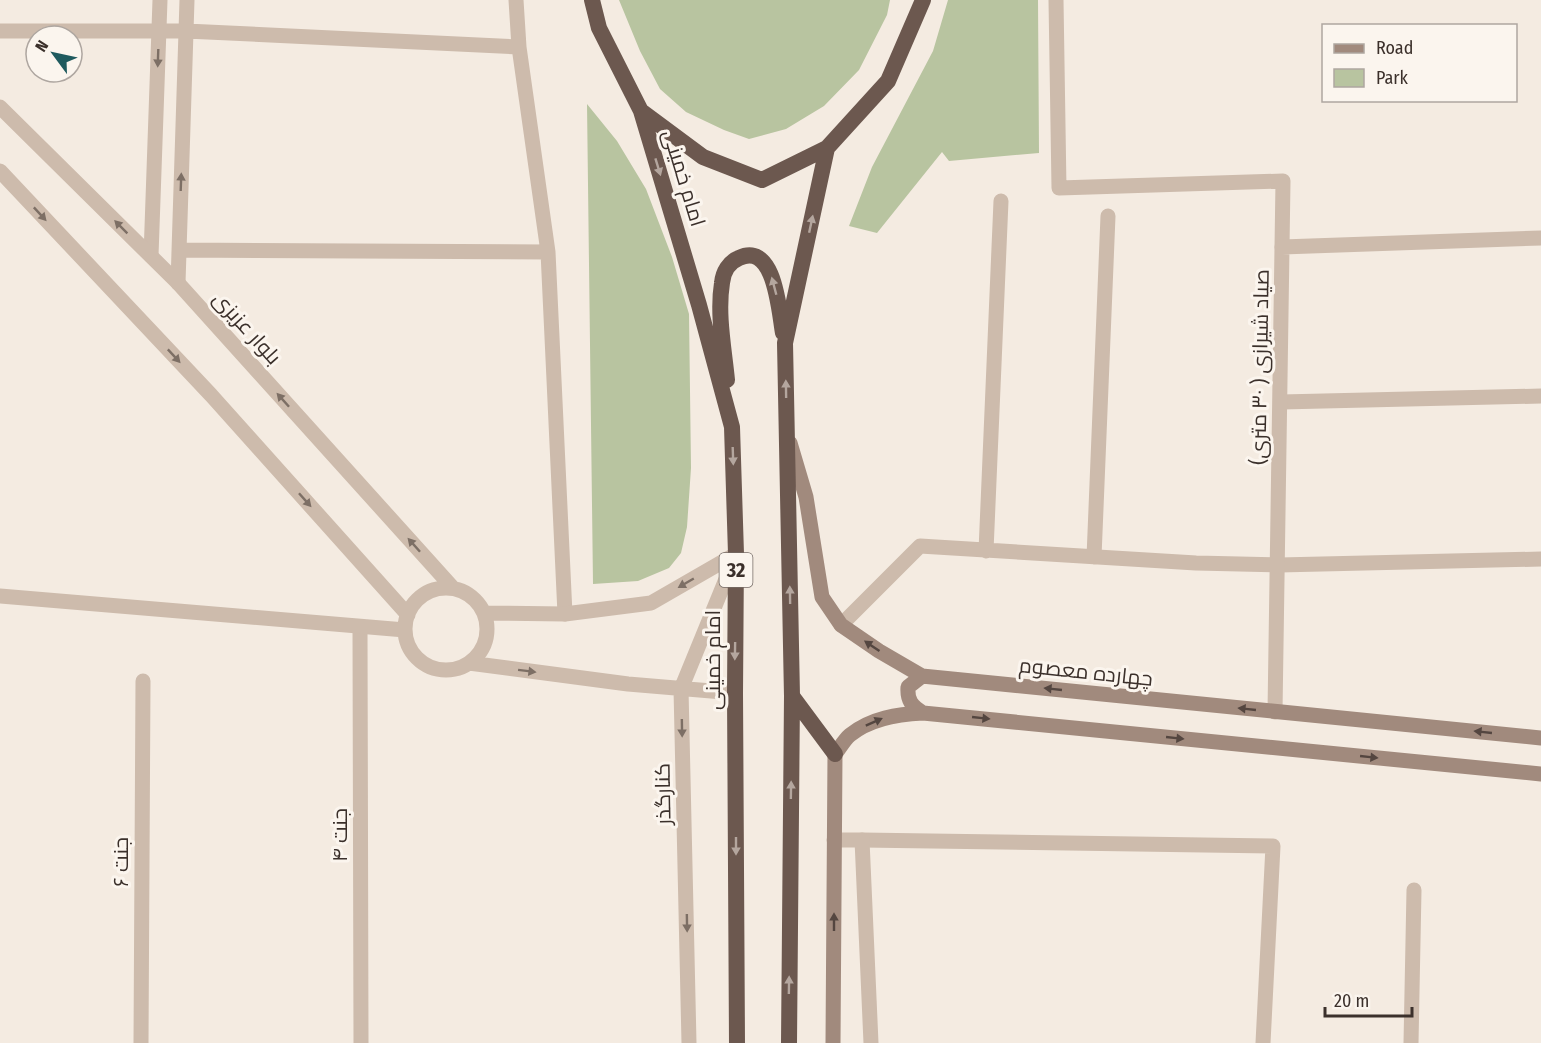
<svg xmlns="http://www.w3.org/2000/svg" width="1541" height="1043" viewBox="0 0 1541 1043" font-family="'Fira Sans Condensed',Cairo,sans-serif">
<style>
.green{fill:#b8c4a0}
.lines{fill:none;stroke-linecap:round;stroke-linejoin:round}
.service{stroke:#cdbbac;stroke-width:15}
.minor{stroke:#cdbbac;stroke-width:15}
.tertiary{stroke:#cdbbac;stroke-width:15}
.secondary{stroke:#a18a7d;stroke-width:15}
.trunk{stroke:#6c584f;stroke-width:16}
.oneway{fill:#7d6f65}
.oneway2{fill:#b4a69e}
.oneway3{fill:#544640}
.labels{text-anchor:middle;dominant-baseline:central;stroke-width:6;stroke-linejoin:round;paint-order:stroke}
.shield{fill:#fbf5ee;stroke:#756b66;stroke-width:1.5}
.shield-label{font-size:20px;font-weight:bold;fill:#3b302b}
.street-label{font-size:21px;fill:#3b302b;stroke:#fbf5ee}
</style>
<rect width="100%" height="100%" fill="#f4ebe1"/>
<path class="green" d="M619,0H890L887,15L859,70L824,106L786,129L749,139L724,130L686,112L660,89L640,51Z
M948,0H1038L1039,153L949,161L942,152L877,233L849,226L872,167L933,51Z
M587,104L617,141L646,189L672,257L689,314L691,468L687,527L681,553L669,568L638,581L593,584Z"/>
<g class="lines">
<path class="service" d="M862,840L1273,846L1263,1043"/>
<path class="minor" d="M516,0L519,47L548,252
M1056,0L1059,188L1283,181L1282,247
M0,31H186L519,47
M179,250L548,252L565,614
M151,256L160,0
M178,283L187,0
M1281,402L1541,396
M986,551L1001,201
M1094,557L1108,216
M841,625L920,546L1196,563L1279,565L1541,559
M360,628L361,1043
M834,840H862L871,1043
M141,1043L143,681
M1411,1043L1414,890"/>
<path class="tertiary" d="M0,107L178,283L453,588
M0,171L211,395L408,615
M405 629a41 41 0 1 1 82 0a41 41 0 1 1-82 0Z
M0,596L405,630
M485,613L565,614L651,603L736,554
M469,663L628,684L735,693
M1275,712L1282,247L1541,238
M689,1043L681,689L735,557"/>
<path class="secondary" d="M790,443L806,497L822,597L841,625L879,651L922,676L1541,738
M922,676L908,687C907,701 912,706 923,713
M833,1043L835,754C840,748 844,740 850,735C871,718 898,714 923,713L1541,774"/>
<path class="trunk" d="M592,0L599,28L641,111L703,157L762,180L827,148L888,81L923,0
M641,111L699,305L732,427L736,554L735,693L737,1043
M727,380C724,349 717,314 722,283C723,272 729,262 739,258C775,241 779,311 783,333
M792,696L835,754
M789,1043L792,696L785,343L827,148"/>
</g>
<defs><path id="oneway-solid" d="M-6-.8H1V-3.2L6.5 0L1 3.2V.8H-6Z" transform="scale(1.5)"/></defs>
<g class="oneway">
<use href="#oneway-solid" transform="translate(158 58) rotate(92)"/>
<use href="#oneway-solid" transform="translate(181 182) rotate(-88)"/>
<use href="#oneway-solid" transform="translate(40 214) rotate(47)"/>
<use href="#oneway-solid" transform="translate(121 227) rotate(-135)"/>
<use href="#oneway-solid" transform="translate(174 356) rotate(47)"/>
<use href="#oneway-solid" transform="translate(283 400) rotate(-132)"/>
<use href="#oneway-solid" transform="translate(305 500) rotate(48)"/>
<use href="#oneway-solid" transform="translate(414 545) rotate(-132)"/>
<use href="#oneway-solid" transform="translate(686 583) rotate(150)"/>
<use href="#oneway-solid" transform="translate(527 671) rotate(7)"/>
<use href="#oneway-solid" transform="translate(682 728) rotate(89)"/>
<use href="#oneway-solid" transform="translate(687 923) rotate(89)"/>
</g>
<g class="oneway2">
<use href="#oneway-solid" transform="translate(658 167) rotate(73)"/>
<use href="#oneway-solid" transform="translate(811 224) rotate(-78)"/>
<use href="#oneway-solid" transform="translate(774 286) rotate(-105)"/>
<use href="#oneway-solid" transform="translate(786 389) rotate(-91)"/>
<use href="#oneway-solid" transform="translate(733 456) rotate(88)"/>
<use href="#oneway-solid" transform="translate(790 595) rotate(-91)"/>
<use href="#oneway-solid" transform="translate(735 651) rotate(91)"/>
<use href="#oneway-solid" transform="translate(791 790) rotate(-89)"/>
<use href="#oneway-solid" transform="translate(736 846) rotate(90)"/>
<use href="#oneway-solid" transform="translate(789 985) rotate(-89)"/>
</g>
<g class="oneway3">
<use href="#oneway-solid" transform="translate(872 646) rotate(-146)"/>
<use href="#oneway-solid" transform="translate(1053 689) rotate(-174)"/>
<use href="#oneway-solid" transform="translate(1247 709) rotate(-174)"/>
<use href="#oneway-solid" transform="translate(981 718) rotate(6)"/>
<use href="#oneway-solid" transform="translate(874 722) rotate(-24)"/>
<use href="#oneway-solid" transform="translate(1483 732) rotate(-174)"/>
<use href="#oneway-solid" transform="translate(1175 738) rotate(6)"/>
<use href="#oneway-solid" transform="translate(1369 757) rotate(6)"/>
<use href="#oneway-solid" transform="translate(834 922) rotate(-90)"/>
</g>
<g class="labels">
<rect class="shield" x="719.5" y="553" width="33" height="34" rx="4.5"/>
<g class="shield-label">
<text x="736" y="570">32</text>
</g>
<g class="street-label">
<text transform="translate(684 178) rotate(73)">امام خمینی</text>
<text transform="translate(247 328) rotate(48)">بلوار عزیزی</text>
<text transform="translate(1260 367) rotate(-89)">صیاد شیرازی ( ۳۰ متری)</text>
<text transform="translate(713 660) rotate(-90)">امام خمینی</text>
<text transform="translate(1086 672) rotate(6)">چهارده معصوم</text>
<text transform="translate(663 794) rotate(-91)">کنارگذر</text>
<text transform="translate(340 835) rotate(-90)">جنت ۴</text>
<text transform="translate(121 862) rotate(-90)">جنت ۶</text>
</g>
</g>
<rect x="1322" y="24" width="195" height="78" fill="#fbf5ee" stroke="#aea6a0" stroke-width="1.5"/>
<rect x="1334" y="44" width="30" height="9" fill="#a18a7d" stroke="#aea6a0" stroke-width="1.5"/>
<text x="1376" y="54" font-size="18" fill="#3b302b">Road</text>
<rect x="1334" y="69" width="30" height="18" fill="#b8c4a0" stroke="#aea6a0" stroke-width="1.5"/>
<text x="1376" y="84" font-size="18" fill="#3b302b">Park</text>
<g transform="translate(54 54) rotate(303)"><circle r="28" fill="#fbf5ee" stroke="#aea6a0" stroke-width="1.5"/>
<path d="M0-4.5L10 22L0 15L-10 22Z" fill="#1f5a5e"/>
<text y="-9" font-size="16" font-weight="bold" text-anchor="middle" fill="#3b302b">N</text>
</g>
<path d="M1325 1007v9h87v-9" fill="none" stroke="#3b302b" stroke-width="3"/>
<text x="1334" y="1007" font-size="18" fill="#3b302b" stroke="#fbf5ee" stroke-width="4.5" paint-order="stroke">20 m</text>
</svg>
